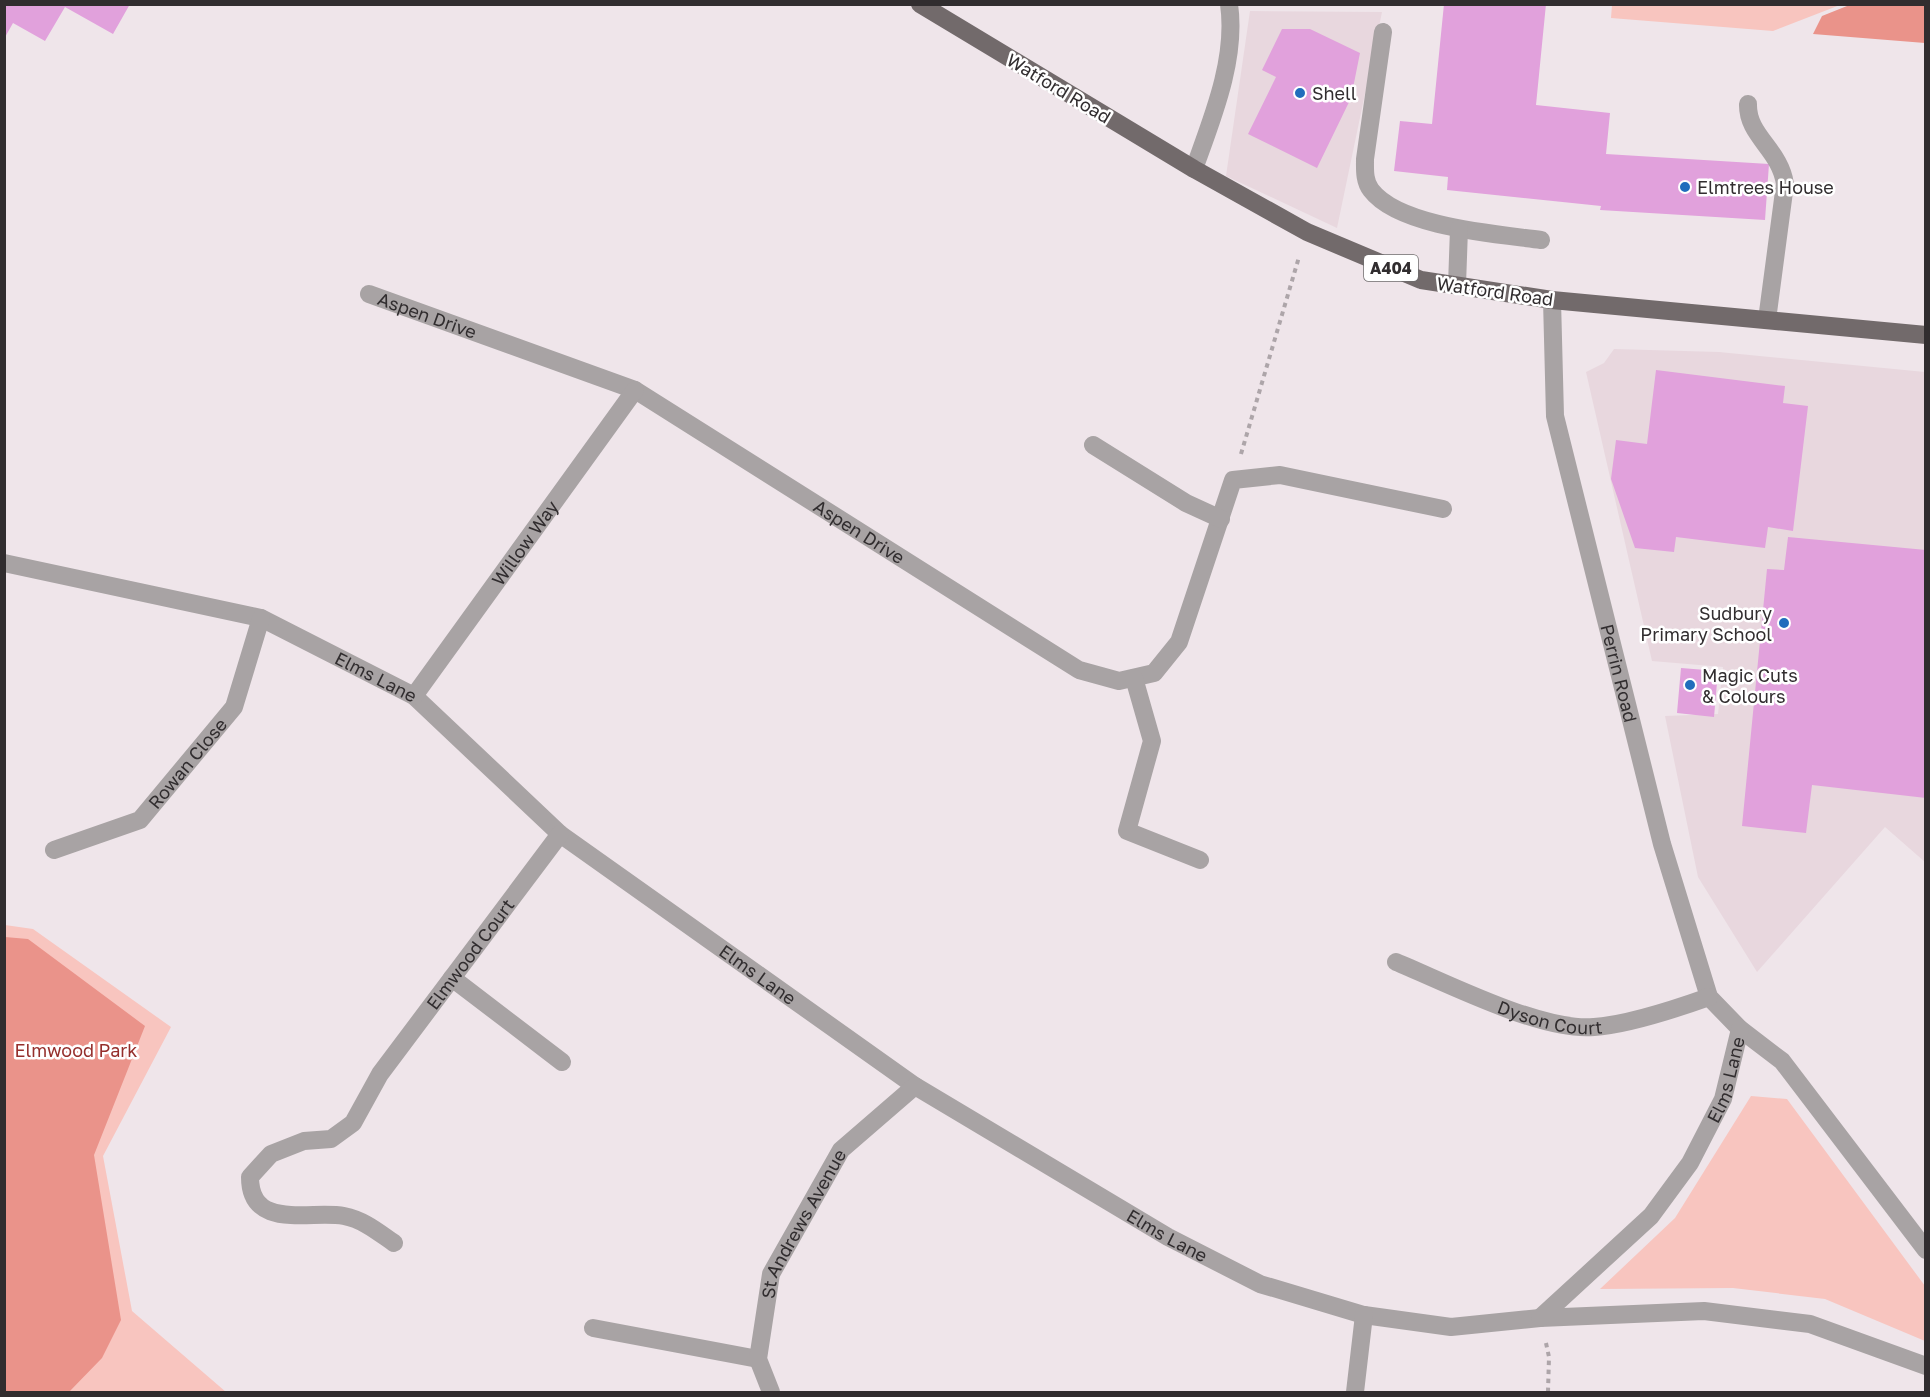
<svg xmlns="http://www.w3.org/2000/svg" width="1930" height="1397" viewBox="0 0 1930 1397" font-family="'Golos Text',sans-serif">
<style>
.built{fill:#e8d7de}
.green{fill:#f8c5bf}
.forest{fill:#ea938a}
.building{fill:#e1a1dc}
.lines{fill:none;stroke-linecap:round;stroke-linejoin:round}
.path{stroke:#ada5a9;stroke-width:4;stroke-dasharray:4.5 4.5;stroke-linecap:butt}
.minor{stroke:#a8a3a4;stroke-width:18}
.major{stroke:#726a6b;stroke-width:18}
.poi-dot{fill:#216dbc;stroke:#fff;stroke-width:2}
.labels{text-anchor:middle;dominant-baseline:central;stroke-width:5;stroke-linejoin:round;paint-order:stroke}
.shield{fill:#fff;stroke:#6f6c6d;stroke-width:1.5}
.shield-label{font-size:16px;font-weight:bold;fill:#312d2f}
.street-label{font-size:18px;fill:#312d2f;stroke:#fff}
.poi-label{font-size:18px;fill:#312d2f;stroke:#fff;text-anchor:start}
.park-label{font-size:18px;fill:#952f2c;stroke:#fff}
</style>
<rect width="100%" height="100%" fill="#efe5ea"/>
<path class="built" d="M1250,11L1382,12L1337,228L1226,176Z
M1614,349L1719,352L1925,372V862L1885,827L1757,972L1698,877L1665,716L1718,714L1723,667L1652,661L1586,372L1604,363Z"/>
<path class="green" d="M1612,5V4L1840,5L1773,31L1611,18Z
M5,925L33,929L171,1027L103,1156L132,1311L226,1392H5Z
M1751,1096L1787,1099L1925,1286V1341L1825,1299L1733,1288L1600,1289L1675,1218Z"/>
<path class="forest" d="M1852,4L1925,5V43L1813,34L1822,16Z
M5,937L28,939L145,1026L94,1155L121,1320L102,1358L69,1392H5Z"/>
<path class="building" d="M4,4H130L113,34L65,7L45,41L13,23L4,39Z
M1444,4H1546L1536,105L1610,113L1606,154L1769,164L1765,220L1600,210L1601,206L1447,190L1448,177L1394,171L1400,121L1432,124Z
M1282,29H1310L1360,53L1351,98L1317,168L1248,134L1276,77L1262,70Z
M1656,370L1785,386L1783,403L1808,406L1793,531L1768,527L1765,548L1676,537L1674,552L1635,548L1611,479L1616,440L1647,444Z
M1788,537L1926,550V798L1812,785L1806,833L1742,826L1767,569L1784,570Z
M1681,668L1718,671L1714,717L1677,713Z"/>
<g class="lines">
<path class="path" d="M1241,454L1299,257
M1546,1343L1549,1357L1548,1392"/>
<g class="minor">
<path d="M1383,32L1365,159C1365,169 1364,181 1371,190C1399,227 1497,234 1541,240"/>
<path d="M1748,104C1747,136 1780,149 1785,184L1767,320"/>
<path d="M1194,169C1212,119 1237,59 1229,4"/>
<path d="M1457,285L1459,229"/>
<path id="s1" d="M369,294L635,390L1079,670L1119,681L1154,673L1179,642L1233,480L1280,475L1443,509"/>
<path id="s2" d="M1552,300L1555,416L1662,844L1709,997L1740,1029L1782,1061L1926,1250"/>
<path d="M1093,445L1186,503L1221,519"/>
<path id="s3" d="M4,563L261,618L414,696L560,834L915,1086L1168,1237L1260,1284L1364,1315L1451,1327L1540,1318L1704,1311L1810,1324L1926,1366"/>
<path d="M1134,678L1152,741L1127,831L1200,860"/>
<path id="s4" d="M414,696L635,390"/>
<path id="s5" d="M54,850L140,820L234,707L261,618"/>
<path id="s6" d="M1396,962C1447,983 1542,1032 1594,1027C1627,1025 1678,1008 1709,997"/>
<path d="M452,978L562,1062"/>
<path id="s7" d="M394,1243C378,1232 364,1220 344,1216C311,1210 250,1231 250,1177L271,1154L304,1141L331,1139L353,1123L380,1074L560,834"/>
<path id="s8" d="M1540,1318L1651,1216L1690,1163L1723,1099L1740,1029"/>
<path d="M593,1328L758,1359"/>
<path id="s9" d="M771,1392L758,1359L771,1274L841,1150L915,1086"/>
<path d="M1355,1392L1364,1315"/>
</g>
<path class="major" d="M920,4L1194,169L1307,232L1421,280L1552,300L1926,335"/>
</g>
<g class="poi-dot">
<circle cx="1300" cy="93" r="6"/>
<circle cx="1685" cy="187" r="6"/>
<circle cx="1784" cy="623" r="6"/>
<circle cx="1690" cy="685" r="6"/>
</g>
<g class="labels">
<rect class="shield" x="1364" y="255" width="54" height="26" rx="4.5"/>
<g class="shield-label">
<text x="1391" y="268">A404</text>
</g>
<g class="street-label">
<text transform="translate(1059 88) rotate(31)">Watford Road</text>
<text transform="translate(1495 291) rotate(8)">Watford Road</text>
<text stroke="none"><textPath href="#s1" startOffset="62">Aspen Drive</textPath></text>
<text stroke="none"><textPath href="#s1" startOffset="548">Aspen Drive</textPath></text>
<text stroke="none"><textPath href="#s4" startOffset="189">Willow Way</textPath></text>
<text stroke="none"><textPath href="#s2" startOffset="381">Perrin Road</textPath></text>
<text stroke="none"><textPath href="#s3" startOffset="392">Elms Lane</textPath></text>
<text stroke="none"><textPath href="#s5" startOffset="165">Rowan Close</textPath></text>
<text stroke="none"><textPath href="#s7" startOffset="501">Elmwood Court</textPath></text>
<text stroke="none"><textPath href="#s3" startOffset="878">Elms Lane</textPath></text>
<text stroke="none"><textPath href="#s6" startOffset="165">Dyson Court</textPath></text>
<text stroke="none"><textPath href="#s8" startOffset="308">Elms Lane</textPath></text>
<text stroke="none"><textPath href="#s9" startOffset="180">St Andrews Avenue</textPath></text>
<text stroke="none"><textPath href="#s3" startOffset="1364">Elms Lane</textPath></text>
</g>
<g class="poi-label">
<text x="1312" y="93">Shell</text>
<text x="1697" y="187">Elmtrees House</text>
<text x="1772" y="613" text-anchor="end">Sudbury<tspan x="1772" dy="21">Primary School</tspan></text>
<text x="1702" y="675">Magic Cuts<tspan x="1702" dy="21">&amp; Colours</tspan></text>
</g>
<g class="park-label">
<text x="76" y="1050">Elmwood Park</text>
</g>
</g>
<rect width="1930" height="1397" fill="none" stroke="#312d2f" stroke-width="12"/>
</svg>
